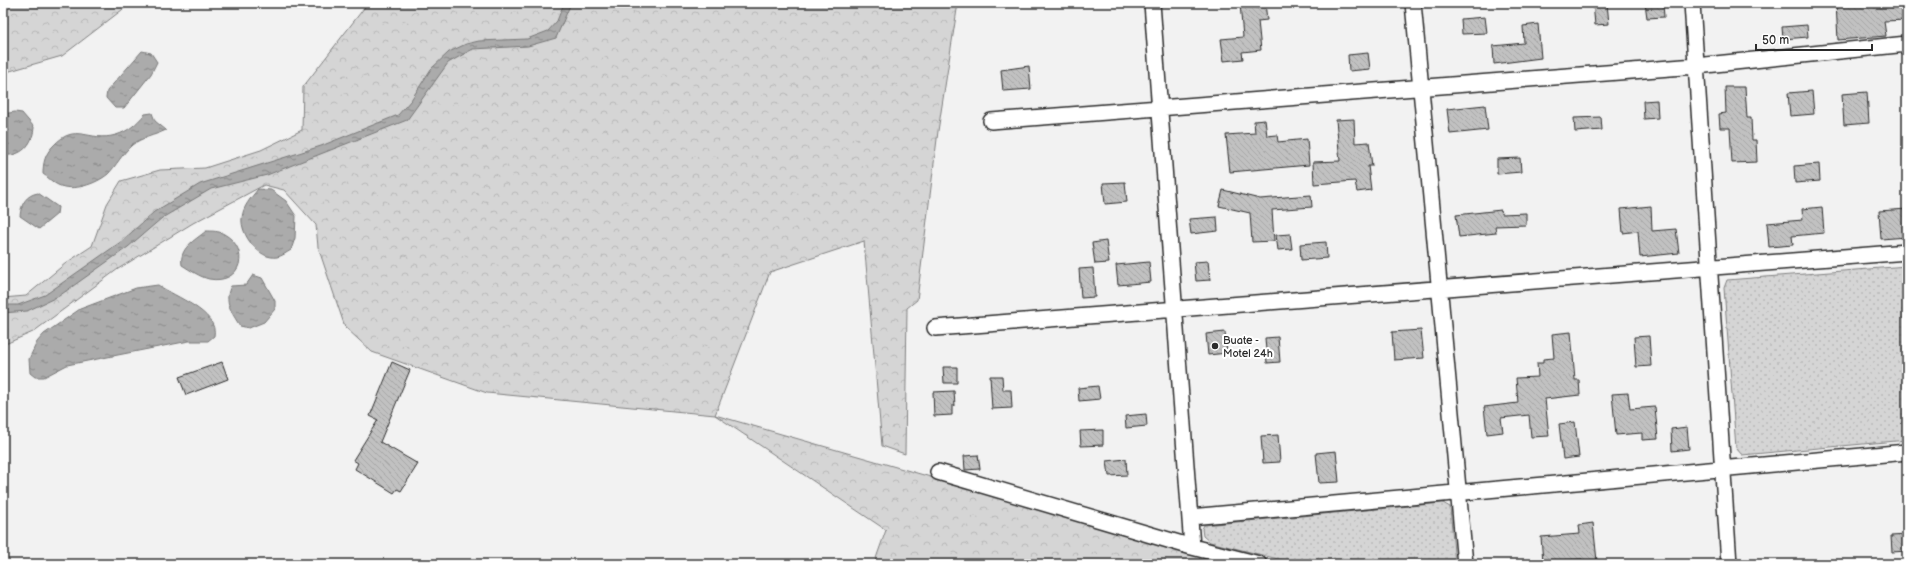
<svg xmlns="http://www.w3.org/2000/svg" width="1910" height="567" viewBox="0 0 1910 567" font-family="'Balsamiq Sans',sans-serif">
<style>
.grass{fill:url(#grass-dots);stroke:#808080}
.forest{fill:url(#forest-crowns);stroke:#808080}
.water{fill:url(#water-ripples);stroke:#787878}
.building{fill:url(#building-back-hatch);stroke:#2b2b2b}
.lines{fill:none;stroke-linecap:round;stroke-linejoin:round}
.street-casing{stroke:#2b2b2b;stroke-width:18}
.street{stroke:#fff;stroke-width:15}
.poi-dot{fill:#2b2b2b;stroke:#fff;stroke-width:1.5}
.labels{text-anchor:middle;dominant-baseline:central;stroke-width:4;stroke-linejoin:round;paint-order:stroke}
.poi-label{font-size:11px;fill:#2b2b2b;stroke:#fff;text-anchor:start}
</style>
<defs>
<pattern id="grass-dots" width="8" height="8" patternUnits="userSpaceOnUse"><rect width="8" height="8" fill="#d5d5d5"/><path d="M2 2h.1M6 6h.1" fill="none" stroke="#b7b7b7" stroke-width="1.8" stroke-linecap="round"/></pattern>
<pattern id="forest-crowns" width="20" height="18" patternUnits="userSpaceOnUse"><rect width="20" height="18" fill="#d5d5d5"/><path d="M2 6a3 3 0 1 1 6 0M12 15a3 3 0 1 1 6 0" fill="none" stroke="#b7b7b7"/></pattern>
<pattern id="water-ripples" width="26" height="14" patternUnits="userSpaceOnUse"><rect width="26" height="14" fill="#ababab"/><path d="M2 4q2-2 4 0t4 0M15 11q2-2 4 0t4 0" fill="none" stroke="#8b8b8b"/></pattern>
<pattern id="building-back-hatch" width="6" height="6" patternUnits="userSpaceOnUse"><rect width="6" height="6" fill="#c1c1c1"/><path d="M-1 5l2 2M0 0l6 6M5-1l2 2" fill="none" stroke="#a6a6a6"/></pattern>
</defs>
<rect width="100%" height="100%" fill="#f2f2f2"/>
<filter id="ink" filterUnits="userSpaceOnUse"><feTurbulence type="fractalNoise" baseFrequency=".025" numOctaves="2"/><feDisplacementMap in="SourceGraphic" scale="8" xChannelSelector="R" yChannelSelector="G"/><feConvolveMatrix kernelMatrix="1 2 1 2 8 2 1 2 1" color-interpolation-filters="sRGB"/></filter>
<g filter="url(#ink)">
<path class="grass" d="M1907,266V440L1742,455L1736,448L1724,288L1727,280Z
M1443,503L1450,507L1455,564H1298L1210,542L1203,536L1202,529L1204,525Z"/>
<path class="forest" d="M10,3H131L62,56L3,73V8Z
M368,3H958L938,131L917,300L907,308L905,454L882,446L864,241L770,272L715,415L1202,555L1196,564H874L886,530L715,415L487,393L372,352L345,327L318,247L316,225L284,190L264,185L193,223L118,269L33,332L3,345V298L26,296L66,263L92,246L107,204L121,181L160,170L205,168L261,150L302,130L303,87Z"/>
<path class="water" d="M564,3H571L556,38L528,46L473,49L448,63L407,120L267,175L211,189L162,218L128,247L59,296L27,311L3,313V305H18L45,295L122,241L154,212L200,184L321,146L398,115L411,100L431,69L449,52L466,44L479,41L527,39L548,31L557,21Z
M142,51L151,53L157,62L151,74L124,108H115L106,98L107,91Z
M15,112L22,113L34,127C33,145 21,157 3,155V114Z
M152,113L155,121L166,130C154,136 142,137 132,145C122,154 116,166 108,174C96,184 73,192 58,185C53,183 48,177 43,174C43,163 45,154 53,146C76,121 88,143 116,135C129,131 136,124 145,114Z
M258,189L271,190L286,201L296,216L295,238L291,250C286,253 282,256 277,257C259,260 240,234 242,218C243,206 251,198 258,189Z
M38,193L58,207L57,214L39,229L20,216C21,204 26,195 38,193Z
M206,231C212,231 219,231 224,234C251,249 242,285 209,279C200,277 190,270 182,265C179,248 194,241 206,231Z
M253,275L262,278L275,301V309L264,322L249,328L240,326C232,313 223,301 231,286L246,285Z
M158,285C175,297 219,312 214,336L208,341H189L67,365L44,377H35L30,373L29,359L37,342L44,334L80,309L136,288Z"/>
<path class="building" d="M1265,3L1267,20L1258,21L1261,50L1242,52L1243,59L1224,61L1221,39L1243,37L1240,4Z
M1593,3H1607L1609,24L1595,25Z
M1645,3H1663L1664,17L1647,18Z
M1836,3H1907V20L1884,21L1886,36L1838,40Z
M1485,17L1487,33L1462,34L1461,19Z
M1538,24L1541,58L1494,64L1493,46L1524,43L1523,26Z
M1807,25L1808,37L1783,39L1782,27Z
M1368,53L1370,69L1349,71L1348,55Z
M1029,66L1031,89L1003,91L1001,70Z
M1725,87H1745L1747,118H1751L1752,140H1756L1757,162L1732,163L1730,128H1720L1719,114L1726,113Z
M1812,91L1814,114L1790,116L1788,93Z
M1867,92L1869,123L1844,125L1842,94Z
M1657,100L1658,118L1644,119L1643,101Z
M1485,105L1488,130L1450,134L1447,109Z
M1601,117L1602,130L1575,132L1574,118Z
M1354,119L1355,143L1369,142L1372,166H1368L1371,190L1357,192L1355,181L1314,184L1313,162L1340,161L1336,120Z
M1265,120L1267,136L1277,135L1278,142L1307,139L1309,165L1230,172L1226,135L1255,133L1254,121Z
M1520,158L1521,172L1497,174V159Z
M1819,164L1820,181L1795,183L1794,166Z
M1125,182L1127,202L1105,204L1103,183Z
M1223,190L1260,199L1311,195L1312,207L1272,210L1274,241L1252,242L1250,213L1219,206Z
M1651,206L1652,231L1676,229L1679,253L1640,257L1638,231L1623,233L1621,209Z
M1822,207L1824,233L1792,236L1793,245L1769,247L1767,223L1803,220L1802,209Z
M1907,209V237L1881,239L1879,211Z
M1501,210L1502,214L1526,213V225L1495,226L1496,233L1459,237L1456,215Z
M1217,217L1218,231L1191,234L1189,219Z
M1290,234L1292,249L1278,250L1276,235Z
M1106,241L1109,263L1095,264L1092,243Z
M1326,242L1327,258L1301,260L1300,244Z
M1208,261L1210,280L1196,281L1194,262Z
M1149,262L1151,282L1118,285L1116,265Z
M1093,268L1095,297L1081,298L1079,269Z
M1421,330L1424,358L1394,360L1392,332Z
M1225,332L1227,353L1208,355L1206,334Z
M1571,332L1575,380H1579L1580,395L1545,399L1549,436L1531,437L1529,415L1501,418L1503,432L1487,434L1484,407L1518,403L1516,378L1538,377L1537,363H1543V359L1554,358L1552,334Z
M1649,336L1651,366L1636,367L1634,337Z
M1278,337L1280,362L1267,363L1265,338Z
M222,362L228,379L186,395L179,377Z
M392,362L410,370L380,442L418,464L401,491L397,489L394,493L355,469L358,463L353,460L378,420L370,416Z
M943,367H957V383H944Z
M990,376H1002L1003,390H1011L1012,408L992,409Z
M1098,386L1100,399L1079,401L1078,388Z
M954,391L955,406H952V415L934,416L933,392Z
M1628,393L1630,409L1655,407L1658,439L1642,440V433L1616,435L1612,394Z
M1146,414L1147,426L1126,428L1125,416Z
M1575,422L1579,457L1563,459L1559,424Z
M1687,427L1689,449L1672,451L1671,429Z
M1103,430V445L1081,446L1080,431Z
M1278,435L1280,462L1263,463L1261,436Z
M1336,451L1339,482L1319,483L1316,453Z
M978,455L980,469L965,470L964,456Z
M1126,459L1127,475L1109,476L1107,461Z
M1593,523L1597,561L1582,562V559L1543,562L1541,537L1580,534L1579,525Z
M1907,535V551L1892,552L1891,536Z"/>
<g class="lines">
<defs>
<path id="street" d="M1152,3L1192,547
M1413,3L1465,564
M1692,3L1729,564
M991,121L1696,66L1907,44
M935,328L1907,252
M938,472L1192,547L1259,564
M1190,517L1907,452"/>
</defs>
<use href="#street" class="street-casing"/>
<use href="#street" class="street"/>
</g>
</g>
<circle class="poi-dot" cx="1215" cy="346" r="4"/>
<g class="labels">
<g class="poi-label">
<text x="1223" y="340">Buate -<tspan x="1223" dy="13">Motel 24h</tspan></text>
</g>
</g>
<rect width="1910" height="567" fill="none" stroke="#fff" stroke-width="16"/>
<rect x="8" y="8" width="1894" height="551" fill="none" stroke="#2b2b2b" stroke-width="1.5" filter="url(#ink)"/>
<path d="M1756 44v6h116v-6" fill="none" stroke="#2b2b2b" stroke-width="2"/>
<text x="1762" y="44" font-size="12" fill="#2b2b2b" stroke="#ffffff" stroke-width="3" paint-order="stroke">50 m</text>
</svg>
